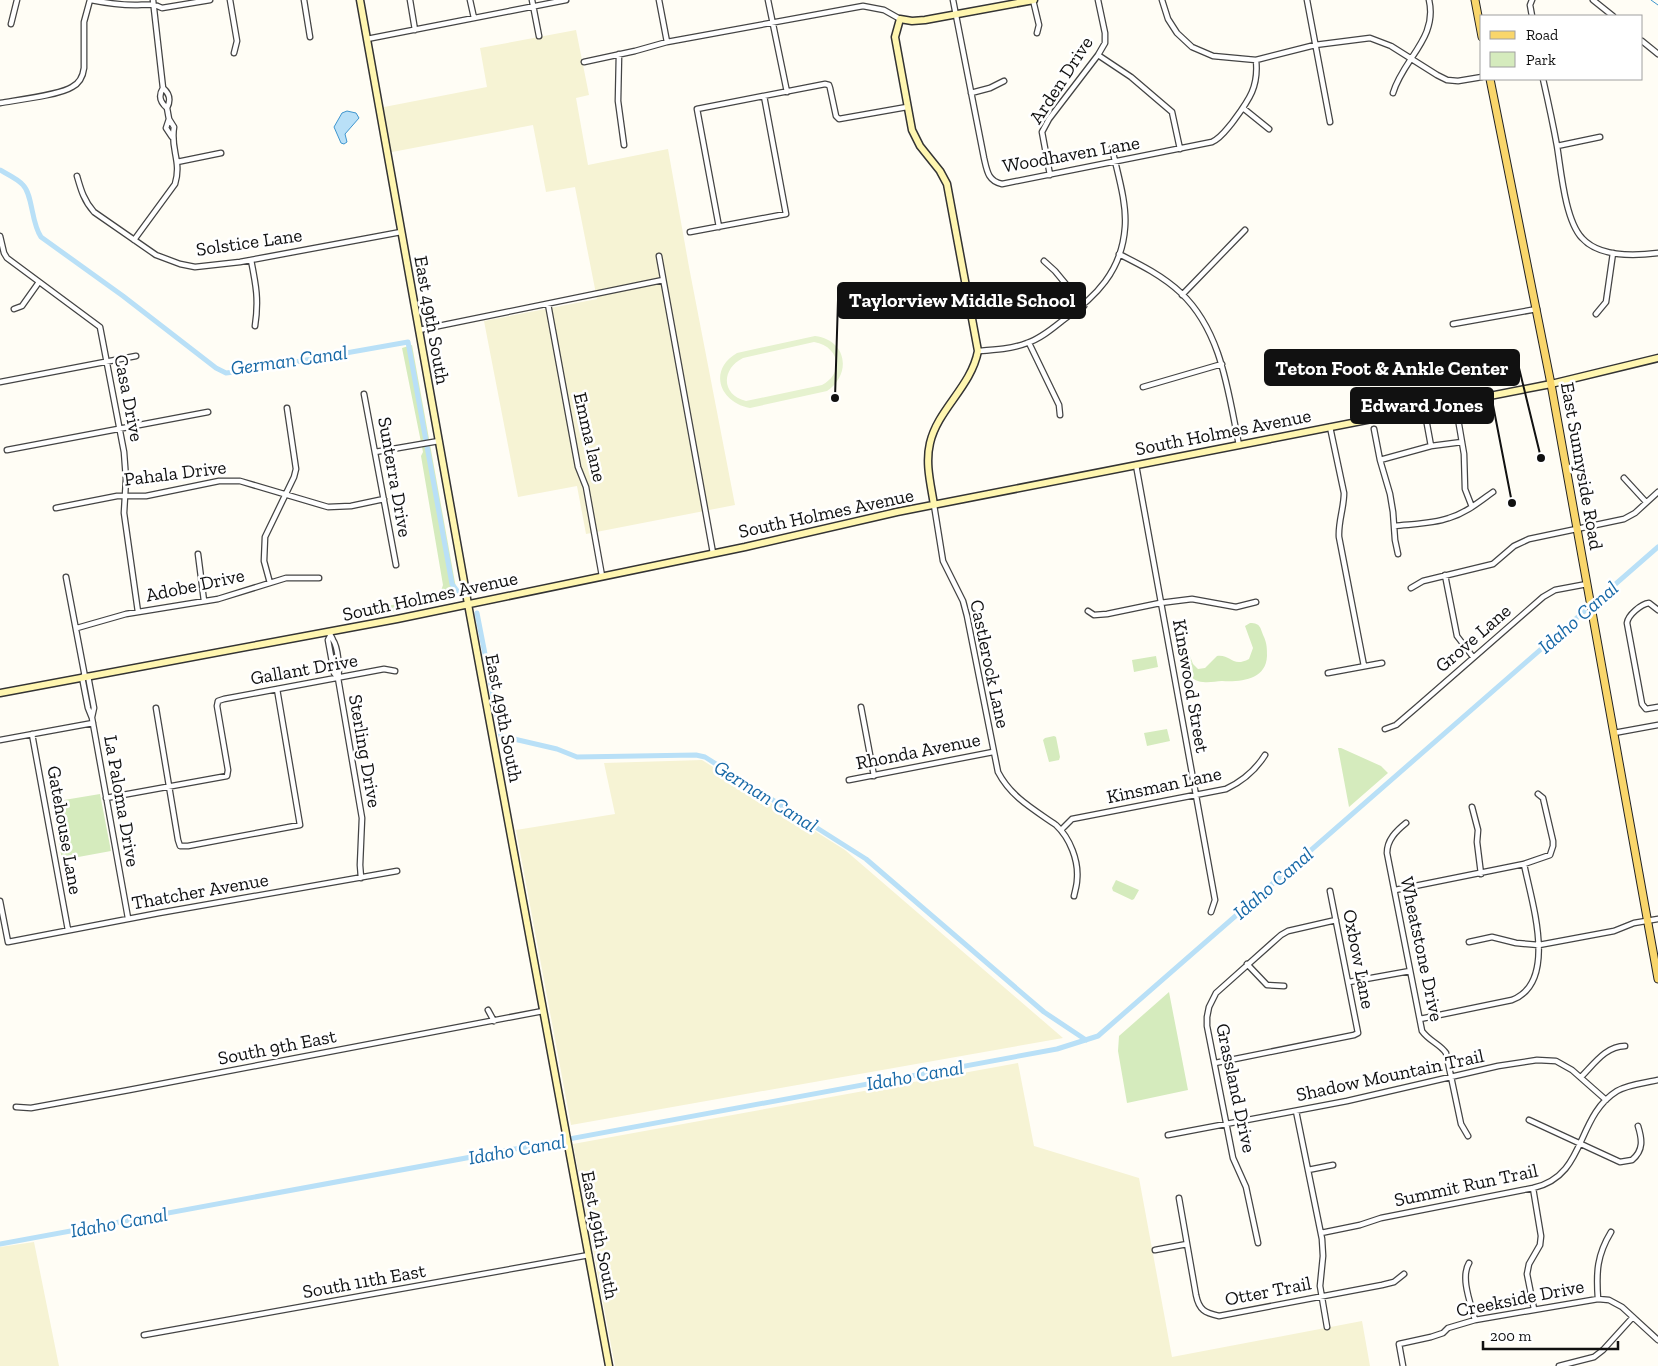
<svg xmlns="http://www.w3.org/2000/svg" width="1658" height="1366" viewBox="0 0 1658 1366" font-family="'Zilla Slab',serif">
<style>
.farmland{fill:#f6f3d4}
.green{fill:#d5ebbd}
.pitch{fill:#e6f2cf;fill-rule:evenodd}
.water{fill:#b9e0f7;stroke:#3f96cf}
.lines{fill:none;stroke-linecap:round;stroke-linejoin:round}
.stream{stroke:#3f96cf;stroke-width:1}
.canal{stroke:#b9e0f7;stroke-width:5}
.street-casing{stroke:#444;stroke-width:7}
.secondary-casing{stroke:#333;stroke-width:9}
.primary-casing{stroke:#222;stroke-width:9}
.street{stroke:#fff;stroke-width:4.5}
.secondary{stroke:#fff6b0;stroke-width:6}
.primary{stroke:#f9d66b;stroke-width:7}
.labels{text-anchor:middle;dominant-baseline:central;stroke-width:5;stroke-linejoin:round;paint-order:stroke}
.street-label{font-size:19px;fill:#111;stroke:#fff}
.water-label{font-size:20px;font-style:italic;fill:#1768a6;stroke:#fff}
.leader{fill:none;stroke:#111;stroke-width:2}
.callout-dot{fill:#111;stroke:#fff;stroke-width:2}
.callout{fill:#111;stroke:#111;stroke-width:2}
.callout-label{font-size:20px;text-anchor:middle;font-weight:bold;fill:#fff}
</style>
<rect width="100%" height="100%" fill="#fffdf5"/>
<path class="farmland" d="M576,30L589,95L576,98L588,165L668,149L689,267L735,505L586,534L577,486L518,497L484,321L597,299L575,187L546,192L533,125L387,153L379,108L487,87L480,48Z
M702,760L845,850L1063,1038L571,1125L516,830L615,814L604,763Z
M1018,1063L1034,1146L1139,1178L1172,1357L1362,1321L1370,1366H615L573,1144Z
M34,1242L59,1366H0V1247Z"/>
<path class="green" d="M412,345L456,588L452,599L369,617L368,610L436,596L441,591L443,585L421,456L423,452L402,348Z
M1250,623C1261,623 1260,628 1264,637C1267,644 1267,649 1267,656C1266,680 1241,682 1222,681C1216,681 1210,683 1203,682C1187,681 1183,664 1184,650L1188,651L1193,664L1198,669L1205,668L1217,656C1231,654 1232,668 1249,659L1253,648L1245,626Z
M1156,656L1158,667L1134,672L1132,660Z
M1167,729L1170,741L1147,746L1144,733Z
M1054,736L1056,737L1060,757L1059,760L1049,762L1043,740L1045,738Z
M1338,748H1341L1381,766L1388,773L1349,807Z
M100,794L111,851L62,860L52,802Z
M1116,880L1139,890L1134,899L1132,900L1113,891L1112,888Z
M1169,992L1188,1090L1127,1103L1118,1051L1119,1036Z"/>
<path class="pitch" d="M815,336C847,340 852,374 827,391L750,408C719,402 708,370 737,353ZM814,342C839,346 845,373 822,385L746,401C721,395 721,369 743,358Z"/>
<path class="water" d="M347,111L356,113L359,118L345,134L347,142L344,144L341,143L334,127L342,113Z"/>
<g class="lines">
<path class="stream" d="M1651,0L1658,5"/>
<path class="canal" d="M0,170C7,174 18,179 23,185C33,195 31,223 41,237L123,296L216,368L226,373L250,370L408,342L452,584L458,592
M477,613L501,736L557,749L577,757L696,755L705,757L866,859L1044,1012L1086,1040
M0,1244L1057,1049L1098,1036L1658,547"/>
<defs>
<path id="street" d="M91,0C106,3 120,5 135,5C145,5 153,3 162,8L210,0
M153,0L163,88C170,94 171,100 167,108
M230,0L237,41L234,53
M304,0L310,37
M410,0L415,30
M470,0L474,18
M532,0L539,36
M659,0L667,42
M768,0L787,92
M953,0L984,158C987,171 988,181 1002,184L1212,142C1221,138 1226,130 1232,123C1248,101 1259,88 1256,60
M1033,0L1039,25L1037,33
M1162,0L1168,19L1177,33L1192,47L1213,56L1256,60L1315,45L1370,38L1391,46L1437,75L1447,80L1458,81L1482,77
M1307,0L1330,122
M1593,0L1613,16
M1532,16L1530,5L1532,0
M11,24L17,0
M367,39L566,0
M1642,41L1658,54
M619,54L618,101L624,145
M1098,55L1131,77L1172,112L1180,149
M584,62L635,51L667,42L863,6L884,10L900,19
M1543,79C1548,101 1553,124 1557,146C1561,170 1565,220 1582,238C1599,257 1634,256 1658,253
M163,88C158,96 160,102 167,108
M971,93L990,88L1004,81
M1393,93C1403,59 1438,38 1429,0
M0,103C17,100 60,95 72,87C80,83 83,76 84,68V22L90,0
M1243,108L1269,129
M169,119L166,128L172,137
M1557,146L1600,137
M177,162L221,153
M1050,175L1042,132L1049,119L1098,55L1105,43V33L1098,0
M77,176C81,190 84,201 94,212L156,255L180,264L195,267L240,262L401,232
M719,227L697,109L825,84L829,85L830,88L836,116L839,119L907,107
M690,232L786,214L764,96
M0,236L4,253L7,258L100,327L124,452L126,479L124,513L138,612
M134,240L175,184C182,161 170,149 174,127L169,119L167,108
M1119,254C1141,265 1163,276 1181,293C1222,332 1228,392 1239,445
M659,256L713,553
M251,260C256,285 259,300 255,326
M1044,261L1055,271L1084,306
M1182,295L1245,230
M548,304L578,467L586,487L602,576
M14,309L22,306L39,282
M1596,314L1606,302L1613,253
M1453,324L1537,309
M419,330L663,280
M1029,343L1059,405L1060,415
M978,351C994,350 1012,349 1027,343C1040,339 1052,329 1062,321C1096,297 1122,271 1125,227C1127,202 1117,172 1112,148
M0,382L136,356
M1143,387L1222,364
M364,394L396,565
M1424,408L1431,446
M1457,413L1464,454L1465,489L1472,507
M1330,427L1344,493C1344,508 1338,522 1339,537L1364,666
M1374,429L1380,460L1390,494L1393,512L1395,540L1398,554
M7,450L208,412
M375,452L439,441
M1380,460L1431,446L1462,442
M1136,465L1215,900L1211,912
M1624,478L1646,502
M934,505L943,561L963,601L967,616L998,772C1011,797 1033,809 1056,825C1070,838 1079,861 1077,880C1077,885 1075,891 1074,896
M56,508L117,496H146L219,481H240L328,507L351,506L384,499
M1394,526C1412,524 1432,524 1449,518C1466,513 1479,502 1493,492
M198,554L204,601
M1445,575L1457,636L1473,657
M66,577L85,677
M270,583L264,561L265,537L294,477L296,469L287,408
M1411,588L1423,581L1493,564L1514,546L1529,539L1624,519L1635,513L1658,492
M1658,610L1649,603C1641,604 1628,615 1627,623L1642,704L1646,709L1658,707
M1088,611L1094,615L1107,614L1160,603L1192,599L1236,607L1256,602
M77,628L126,614L218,599L286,578H319
M329,632C330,635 332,637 333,640C338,647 340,670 338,678L362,818L360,865L361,878
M330,636L328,640L334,673L338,678
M1328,673L1382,663
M88,676L94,708L92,717
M82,677L88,708L92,718L128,918
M861,707L874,776
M156,708L178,840L180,846H188L300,825L277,689
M1385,729L1396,725L1417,707L1543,597L1555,590L1587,584
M1614,733L1658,725
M32,734L68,930
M0,740L93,723
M849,780L993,752
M106,798L227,776L228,770L217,706L218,701L224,699L384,669L395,671
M1472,807L1478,830L1477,842L1481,874
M1406,823C1396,831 1387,840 1387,853L1422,1031C1429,1041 1440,1044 1446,1053L1461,1124L1468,1136
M1061,830L1072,819L1226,789C1243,781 1255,771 1265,755
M1395,890L1524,864L1550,855L1553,846V841L1543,798L1538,794
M0,901L8,942L159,913L397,871
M1469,942L1492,937L1516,943L1539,945L1614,931L1634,923L1658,919
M1247,964L1267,985L1284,986
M1349,982L1410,971
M488,1010L494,1021
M1420,1019L1512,1000C1559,982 1531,900 1524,864
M1215,1063L1354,1035L1358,1033L1330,891
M1581,1077C1594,1064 1606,1046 1625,1046
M16,1107L31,1108L129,1090L543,1011
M1296,1111L1322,1239L1323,1256L1320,1286L1327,1327
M1529,1120L1620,1162L1632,1160C1644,1150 1642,1139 1638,1126
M1168,1135L1347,1101L1498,1066L1537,1060L1556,1061L1572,1070L1606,1100
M1308,1170L1333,1165
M1533,1188L1541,1236L1540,1245L1529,1264L1527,1274L1534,1309
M1179,1198L1196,1295C1199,1310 1205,1313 1219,1316L1382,1285L1394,1282L1404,1274
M1321,1233L1360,1225L1381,1218L1533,1188C1587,1176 1575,1117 1617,1091C1629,1084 1645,1083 1658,1080
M1258,1243L1246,1187L1233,1158L1207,1026V1017L1209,1007L1216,993L1281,935L1288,931L1336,920
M1155,1250L1187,1244
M1469,1263C1460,1278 1471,1304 1475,1320
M1598,1299C1596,1272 1597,1255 1611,1232
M144,1335L589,1255
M1403,1366L1399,1344L1431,1337L1443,1333L1448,1328L1475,1320L1598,1299L1609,1300L1622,1307L1658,1340
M1559,1366L1594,1357L1603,1350L1633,1317"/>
<path id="secondary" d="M360,0L468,604L609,1366
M934,505C931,485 925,464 930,443C938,409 971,387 978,351L947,184L940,171L920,146L912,130L895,37L900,19L912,21L925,20L1034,0
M0,693L397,619L745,547L897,512L1551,384L1658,358"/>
<path id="primary" d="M1475,0L1482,37
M1490,79L1551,384L1658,979"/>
</defs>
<use href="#street" class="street-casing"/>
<use href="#secondary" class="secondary-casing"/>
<use href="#primary" class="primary-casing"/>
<use href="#street" class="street"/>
<use href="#secondary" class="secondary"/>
<use href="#primary" class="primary"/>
</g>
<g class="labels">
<g class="street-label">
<text transform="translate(1061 80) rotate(-57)">Arden Drive</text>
<text transform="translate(1071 154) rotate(-10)">Woodhaven Lane</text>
<text transform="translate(249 242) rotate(-8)">Solstice Lane</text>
<text transform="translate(432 320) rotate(80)">East 49th South</text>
<text transform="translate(129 398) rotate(79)">Casa Drive</text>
<text transform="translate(1223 432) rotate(-11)">South Holmes Avenue</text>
<text transform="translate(590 437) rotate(77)">Emma lane</text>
<text transform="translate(1582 466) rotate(80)">East Sunnyside Road</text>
<text transform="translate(175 473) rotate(-7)">Pahala Drive</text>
<text transform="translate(395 477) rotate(80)">Sunterra Drive</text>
<text transform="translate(826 513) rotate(-12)">South Holmes Avenue</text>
<text transform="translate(195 585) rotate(-12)">Adobe Drive</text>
<text transform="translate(430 596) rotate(-12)">South Holmes Avenue</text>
<text transform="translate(1473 638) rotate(-41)">Grove Lane</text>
<text transform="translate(990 664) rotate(78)">Castlerock Lane</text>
<text transform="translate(304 669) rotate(-10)">Gallant Drive</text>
<text transform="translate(1191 686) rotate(80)">Kinswood Street</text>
<text transform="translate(504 718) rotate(79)">East 49th South</text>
<text transform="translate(365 751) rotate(80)">Sterling Drive</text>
<text transform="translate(918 751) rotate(-11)">Rhonda Avenue</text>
<text transform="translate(1164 785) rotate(-12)">Kinsman Lane</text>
<text transform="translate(122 801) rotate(80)">La Paloma Drive</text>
<text transform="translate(65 830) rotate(80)">Gatehouse Lane</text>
<text transform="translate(200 891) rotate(-10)">Thatcher Avenue</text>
<text transform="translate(1422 949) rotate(78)">Wheatstone Drive</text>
<text transform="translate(1359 959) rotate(79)">Oxbow Lane</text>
<text transform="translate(277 1047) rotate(-11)">South 9th East</text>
<text transform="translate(1390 1075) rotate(-12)">Shadow Mountain Trail</text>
<text transform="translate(1236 1088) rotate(78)">Grassland Drive</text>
<text transform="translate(1466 1185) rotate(-12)">Summit Run Trail</text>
<text transform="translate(600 1235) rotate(79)">East 49th South</text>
<text transform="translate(364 1281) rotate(-10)">South 11th East</text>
<text transform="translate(1268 1291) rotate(-11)">Otter Trail</text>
<text transform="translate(1520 1298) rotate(-11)">Creekside Drive</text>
</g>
<g class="water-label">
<text transform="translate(289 360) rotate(-8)">German Canal</text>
<text transform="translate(1578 617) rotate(-41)">Idaho Canal</text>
<text transform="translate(766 796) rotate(32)">German Canal</text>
<text transform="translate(1273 883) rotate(-41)">Idaho Canal</text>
<text transform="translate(915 1075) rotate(-10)">Idaho Canal</text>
<text transform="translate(517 1149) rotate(-10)">Idaho Canal</text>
<text transform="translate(119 1222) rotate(-10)">Idaho Canal</text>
</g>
</g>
<path class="leader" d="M835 398L838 300M1541 458L1519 368M1512 503L1493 405"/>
<g class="callout-dot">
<circle cx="835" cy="398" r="5"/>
<circle cx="1541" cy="458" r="5"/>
<circle cx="1512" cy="503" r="5"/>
</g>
<g class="callout">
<rect x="838" y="283" width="247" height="35" rx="5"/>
<rect x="1265" y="350" width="254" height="35" rx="5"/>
<rect x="1351" y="388" width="142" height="35" rx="5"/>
</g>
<g class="callout-label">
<text x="962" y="307">Taylorview Middle School</text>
<text x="1392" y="375">Teton Foot &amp; Ankle Center</text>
<text x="1422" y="412">Edward Jones</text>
</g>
<rect x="1480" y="15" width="162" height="65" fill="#ffffff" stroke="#a0a0a0"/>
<rect x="1490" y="31" width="25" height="8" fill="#f9d66b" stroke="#a0a0a0"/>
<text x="1526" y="40" font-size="15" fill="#111111">Road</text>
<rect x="1490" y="52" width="25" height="15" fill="#d5ebbd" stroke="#a0a0a0"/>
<text x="1526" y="65" font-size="15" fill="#111111">Park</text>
<path d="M1483 1341v8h135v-8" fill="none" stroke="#111111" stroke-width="2.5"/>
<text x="1490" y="1341" font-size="15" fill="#111111" stroke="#ffffff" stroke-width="4" paint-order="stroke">200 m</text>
</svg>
